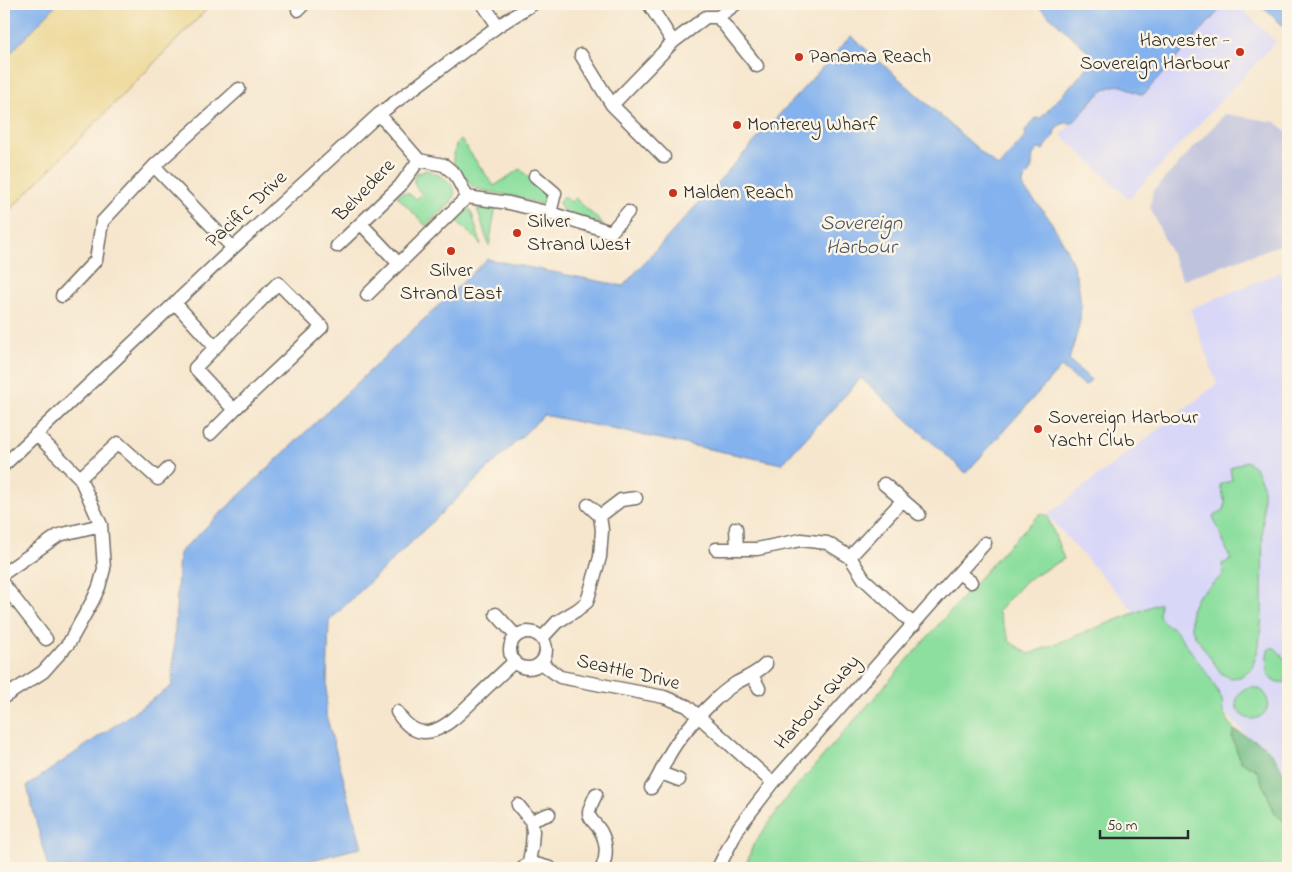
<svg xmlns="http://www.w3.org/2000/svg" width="1292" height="872" viewBox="0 0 1292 872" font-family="'Indie Flower',sans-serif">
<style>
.built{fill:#d8d7f8}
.industrial{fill:#bfc2dd}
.green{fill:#8ddf9f;stroke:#5c8565}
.forest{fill:#72be86;stroke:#4e7458}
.sand{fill:#eeda9e;stroke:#8c8264}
.water{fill:#84b2ee;stroke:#586e8c}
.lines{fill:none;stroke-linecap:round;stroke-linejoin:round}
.minor-casing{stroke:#726c64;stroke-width:15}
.minor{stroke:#fff;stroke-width:12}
.poi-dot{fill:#c8321e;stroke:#fcf5e5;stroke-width:2}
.labels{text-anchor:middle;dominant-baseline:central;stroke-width:5;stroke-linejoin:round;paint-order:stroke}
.poi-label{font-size:20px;fill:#2b2b2b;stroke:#fcf5e5;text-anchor:start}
.street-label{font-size:20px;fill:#2b2b2b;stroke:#fcf5e5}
.water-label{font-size:21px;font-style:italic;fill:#465466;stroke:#fcf5e5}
</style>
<rect width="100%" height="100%" fill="#fcf5e5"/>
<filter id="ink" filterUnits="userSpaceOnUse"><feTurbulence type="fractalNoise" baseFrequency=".02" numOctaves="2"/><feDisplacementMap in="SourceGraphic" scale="10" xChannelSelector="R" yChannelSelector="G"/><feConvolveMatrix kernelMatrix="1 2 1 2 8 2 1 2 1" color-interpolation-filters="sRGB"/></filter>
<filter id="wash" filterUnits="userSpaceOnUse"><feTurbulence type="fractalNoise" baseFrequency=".0096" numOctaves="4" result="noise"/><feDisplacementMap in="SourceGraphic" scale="20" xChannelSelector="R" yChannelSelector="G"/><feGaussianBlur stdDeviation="1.12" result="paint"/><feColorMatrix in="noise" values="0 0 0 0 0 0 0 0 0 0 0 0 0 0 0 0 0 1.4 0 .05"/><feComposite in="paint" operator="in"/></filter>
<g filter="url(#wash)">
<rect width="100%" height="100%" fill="#f6e6cd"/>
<path class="built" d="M1225,4H1237L1276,42L1129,199L1061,135L1104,89L1116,84L1126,86L1139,95L1144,94Z
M1281,272L1288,294V782L1047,515L1217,384L1190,309Z"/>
<path class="industrial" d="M1225,114L1276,122L1288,134V242L1183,280L1150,207L1153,191Z"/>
<path class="green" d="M461,140L494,186L520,169L547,195L548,199C546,203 545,204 540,204L512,196L481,190L473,187L454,164L453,159L456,145Z
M426,170C438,174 464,185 451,201L452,202L426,226L397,196L401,193H408L416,199L422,194C415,187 410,181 418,172L420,173Z
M563,196L571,202L575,198L605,226L563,211L559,203Z
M483,205L496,206L489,246L477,208Z
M464,210H471L481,245L454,218Z
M1246,461L1255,467L1263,485L1262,614L1259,646L1252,668L1240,677L1230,678L1221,673L1196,637L1191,627V610L1197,597L1223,575L1222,564L1231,560L1213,516L1224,510L1225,502L1220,485L1232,480L1230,468Z
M1040,514L1047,515L1064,559L1025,581L998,611L1010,642L1029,654L1160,603L1159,616L1165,624L1175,629L1210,678L1222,699L1223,712L1234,730L1232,738L1241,762L1257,770L1275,813L1288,825V868H745L753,845L788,796L1005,549Z
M1271,648H1275L1288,663V682C1264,685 1265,668 1268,650Z
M1236 703a16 16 0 1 1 32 0a16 16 0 1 1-32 0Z"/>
<path class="forest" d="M1234,730L1262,744L1275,757L1288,781V822L1285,823L1275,813L1257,770L1241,762L1232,738Z"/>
<path class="sand" d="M4,4H212L4,216Z"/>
<path class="water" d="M4,4H57L4,60Z
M1036,4H1225L1144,94C1135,95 1131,88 1122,86C1104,81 1085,110 1073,123C1064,122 1054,125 1054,136L1043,150L1038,149L1033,155C1032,159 1033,166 1031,170C1028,176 1022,179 1023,187C1025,191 1043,209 1047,216C1068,247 1084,281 1080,320C1078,334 1072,347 1069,360L1091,380L1085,386L1061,367L966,473L861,378L782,464L544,415L329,621L326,715L362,847L283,868H48L27,786L172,686L179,553L487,259L623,286L851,36L998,167L1026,136L1025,131L1035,118L1040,119L1087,68L1089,58L1088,51Z
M1259,4H1286L1288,5V30Z"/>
</g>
<g filter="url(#ink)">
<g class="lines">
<defs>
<path id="minor" d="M483,4L498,26
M649,4L673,42
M298,10L304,4
M718,17L736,4
M581,55L612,105
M379,114L419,160L444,165L455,174L467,197
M664,157L612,105L673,42L706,17H718L757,66
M154,166L233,248
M535,176L555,193L550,213
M467,197L509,203L550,213L611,232L628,212
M366,229L399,264
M337,246L400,186L419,160
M367,295L467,197
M62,296L96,260L102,222L154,166L239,89
M175,303L214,346
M210,434L234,410L195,368L278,283L322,327L234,410
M4,465L233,248L379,114L498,26L533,4
M80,478L118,443L158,479L168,469
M884,484L919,514
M600,516L621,500L636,498
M736,528L737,549
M716,549H757L801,540L827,543L850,557L864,579L914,625
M850,557L902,501
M4,573L59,535L101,525
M959,573L971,582
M4,585L46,639
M496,614L516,636
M510 650a18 18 0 1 1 36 0a18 18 0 1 1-36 0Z
M542,638L557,622L577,610L587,602L600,557L602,530L600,516L588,505
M541,663L560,677L664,697L687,706L773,783
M752,675L759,688
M4,697L43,672L69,643L93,600L99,587L104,569L101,525L80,478L36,434
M397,712C423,753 451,722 475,699C488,686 501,674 515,661
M661,773L679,780
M651,788C659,778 662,768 668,757C679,736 698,716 715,700C721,694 729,688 736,683C747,677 758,673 766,664
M596,794C594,800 589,807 589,813C589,819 594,822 597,826C607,838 608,855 602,868
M518,805L531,821L533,831L532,845L529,862L523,868
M531,821L549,814
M529,862L550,868
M718,868L739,827L773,783L985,543"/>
</defs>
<use href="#minor" class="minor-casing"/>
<use href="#minor" class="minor"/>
</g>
</g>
<g class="poi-dot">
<circle cx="1240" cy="52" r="5"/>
<circle cx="799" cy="57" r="5"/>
<circle cx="737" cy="125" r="5"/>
<circle cx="673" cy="193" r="5"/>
<circle cx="517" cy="233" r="5"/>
<circle cx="451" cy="251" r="5"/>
<circle cx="1038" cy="429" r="5"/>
</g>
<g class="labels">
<g class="poi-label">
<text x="1230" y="41" text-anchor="end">Harvester -<tspan x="1230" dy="23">Sovereign Harbour</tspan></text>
<text x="809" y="57">Panama Reach</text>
<text x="747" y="125">Monterey Wharf</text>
<text x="683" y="193">Malden Reach</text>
<text x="527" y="222">Silver<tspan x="527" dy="23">Strand West</tspan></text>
<text x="451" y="271" text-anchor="middle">Silver<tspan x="451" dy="23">Strand East</tspan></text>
<text x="1048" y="418">Sovereign Harbour<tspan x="1048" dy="23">Yacht Club</tspan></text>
</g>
<g class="street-label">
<text transform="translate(365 191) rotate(-46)">Belvedere</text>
<text transform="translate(247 210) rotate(-43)">Pacific Drive</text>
<text transform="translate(628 673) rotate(13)">Seattle Drive</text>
<text transform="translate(818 703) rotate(-49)">Harbour Quay</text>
</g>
<g class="water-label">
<text x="861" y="224">Sovereign<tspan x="861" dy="24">Harbour</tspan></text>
</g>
</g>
<rect width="1292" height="872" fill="none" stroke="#fcf5e5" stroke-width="20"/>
<path d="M1100 830v8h88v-8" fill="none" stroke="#2b2b2b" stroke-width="2.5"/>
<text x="1107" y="830" font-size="15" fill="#2b2b2b" stroke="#fcf5e5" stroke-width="4" paint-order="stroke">50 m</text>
</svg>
